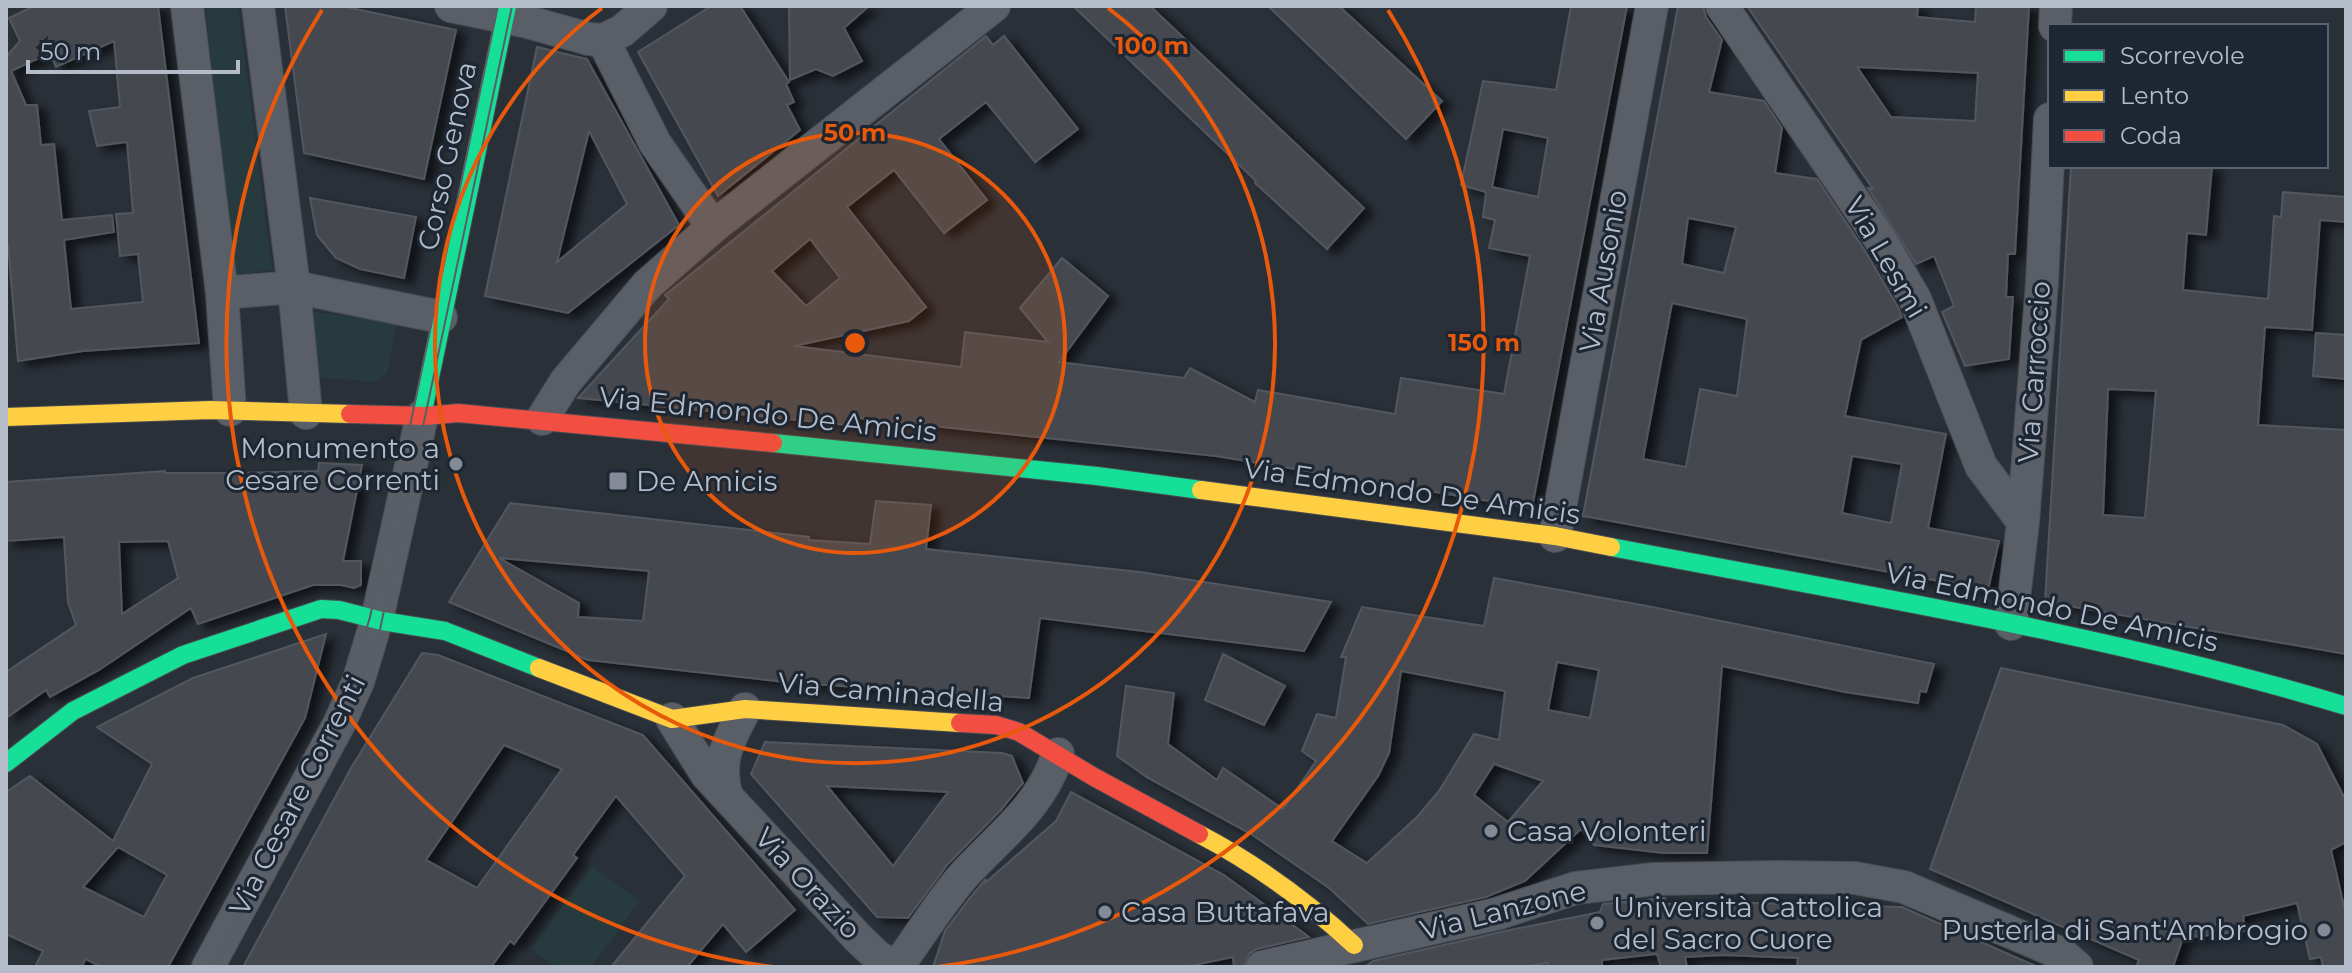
<svg xmlns="http://www.w3.org/2000/svg" width="2352" height="973" viewBox="0 0 2352 973" font-family="Montserrat,sans-serif">
<style>
.green{fill:#273a3e}
.building{fill:#444950;stroke:#52575f;stroke-width:2;fill-rule:evenodd;filter:url(#shadow)}
.lines{fill:none;stroke-linecap:round;stroke-linejoin:round}
.street-casing{stroke:#484c53;stroke-width:34}
.fast-casing{stroke:#484c53;stroke-width:20}
.slow-casing{stroke:#484c53;stroke-width:20}
.jam-casing{stroke:#484c53;stroke-width:20}
.street{stroke:#5a5e66;stroke-width:32}
.fast{stroke:#16e098;stroke-width:18}
.slow{stroke:#ffcf43;stroke-width:18}
.jam{stroke:#f24e42;stroke-width:18}
.tram{stroke:#595d64;stroke-width:2}
.ring{fill:none;stroke:#e8590c;stroke-width:4}
.poi-dot{fill:#848b96;stroke:#1d2633;stroke-width:3}
.labels{text-anchor:middle;dominant-baseline:central;stroke-width:6;stroke-linejoin:round;paint-order:stroke}
.street-label{font-size:28px;fill:#b4bcc9;stroke:#1d2633}
.poi-label{font-size:28px;fill:#b4bcc9;stroke:#1d2633;text-anchor:start}
.centre{fill:#e8590c;stroke:#1d2633;stroke-width:4}
.ring-label{font-size:24px;text-anchor:middle;font-weight:bold;fill:#e8590c;stroke:#1d2633;stroke-width:6;stroke-linejoin:round;paint-order:stroke}
</style>
<defs>
<filter id="shadow"><feDropShadow dx="9" dy="5" stdDeviation="4" flood-color="#0009"/></filter>
</defs>
<rect width="100%" height="100%" fill="#2a3038"/>
<path class="green" d="M205,6H238L272,269L235,276Z
M314,312L397,322L387,373L376,382L314,377Z
M592,866L640,901L591,967H556L531,949Z"/>
<path class="building" d="M34,6H158L199,343L83,351L18,361L8,244H6V57L20,41L9,18ZM114,41L120,107L89,111L97,146L127,142L133,213L116,214L120,256L138,254L143,302L71,309L64,240L114,232L112,215L62,220L54,144L41,145L37,105H26L11,71L50,53L56,67Z
M285,6H341L456,30L424,179L304,153Z
M711,6H740L789,82L786,84L794,102L787,105L800,130L718,196L638,52Z
M789,6H869L844,28L862,61L833,76L816,69L790,80Z
M1073,6H1150L1364,208L1327,249L1255,183L1256,181Z
M1268,6H1339L1442,101L1406,139Z
M1571,6H1627L1532,508L1216,456L858,418L857,426L578,398L669,299L665,295L986,36L993,45L1004,36L1078,129L1035,162L986,102L939,139L987,200L944,233L894,170L847,207L926,307L909,321L794,346L961,367L965,332L1048,342L1020,308L1062,258L1108,296L1059,362L1184,378L1190,368L1255,402L1258,390L1395,414L1401,378L1504,394L1530,256L1489,248L1495,220L1483,217L1486,192L1461,185L1483,81L1556,90ZM1503,129L1548,138L1538,197L1492,187ZM810,239L840,278L806,306L772,271Z
M1678,6H1703L1706,17L1722,40L1709,92L1764,101L1782,128L1775,173L1817,179L1864,249L1898,307L1902,317L1861,340L1845,416L1946,434L1928,528L1999,541L1988,590L1583,516ZM1688,218L1736,227L1724,273L1682,264ZM1672,303L1747,319L1737,396L1700,389L1686,467L1643,459ZM1852,456L1902,464L1891,523L1842,513Z
M1747,6H1918L1917,17L1975,22L1976,6H2029L2015,254H2008L2006,297H2013L2009,359L1965,366L1942,312L1954,306L1934,256L1916,264L1868,188L1873,189ZM1857,67L1978,73L1975,121L1891,117Z
M537,47L587,59L679,225L568,313L485,296ZM589,131L627,204L557,262Z
M2071,166H2212L2206,235L2187,233L2183,290L2268,299L2274,216L2281,217L2283,192L2346,197V222L2320,220L2312,330L2265,327L2258,425L2346,430V654L2045,602ZM2108,389L2156,391L2145,518L2103,515Z
M310,198L416,217L404,278L360,269L336,258L317,235Z
M2316,333L2346,335V379L2313,376Z
M319,463L362,465L343,561H361V585L354,588L341,585H313L198,624L191,608L99,670L50,697L46,690L6,718V672L76,625L68,602L64,537L6,541V482L165,471V473H237L318,471ZM168,541L178,578L122,614L119,542Z
M876,501L931,505L926,549L1140,572L1331,602L1304,651L1040,618L1029,698L794,683L588,660L449,602L510,503L758,531L809,537V540L870,544ZM499,558L649,571L643,621L578,617L579,603Z
M1494,578L1647,606L1934,664L1926,692L1920,691L1918,703L1845,692L1722,666L1707,853H1664L1594,845L1581,829L1525,881L1486,897L1368,924L1329,888L1251,834L1148,778L1117,756L1126,686L1174,693L1168,744L1217,780L1223,768L1283,809L1316,761L1302,751L1317,714L1336,718L1346,657H1341L1362,607L1484,626ZM1557,662L1599,670L1590,718L1548,710ZM1401,671L1505,691L1499,740L1474,734L1439,791L1417,817L1367,863L1332,841L1378,776L1389,753ZM1494,764L1543,781L1508,822L1474,795Z
M326,634L305,718L168,967H101L86,959L81,967H35L43,951L6,934V792L30,776L113,841L152,764L97,727L193,678ZM118,847L167,875L144,917L83,887Z
M422,653L438,655L643,735L795,910L746,952L723,924L687,967H611L685,876L616,796L573,855L577,858L514,944L510,941L491,967H243L351,768ZM504,745L562,769L477,888L426,860Z
M1223,654L1285,686L1264,725L1205,700Z
M2001,668L2283,725L2317,744L2346,801V842L2331,850L2346,915V967H2323L2321,957L2310,959L2297,903L2243,916L2245,931L2183,938L2173,967H2136L2139,960L1930,869Z
M765,742L1002,753L1012,756L1023,783L1001,810L948,864L908,918L877,917L751,774ZM827,786L948,792L893,866Z
M1071,792L1224,875L1309,937L1257,949L1249,954L1244,967H1234L1233,957L1185,967H933L945,931L969,899L986,879L985,883L1056,821Z
M1665,898L1666,904L1720,902L1902,907L2038,967H1797L1798,958L1724,955L1685,957L1687,967H1661L1657,954L1602,960V967H1548L1547,963L1525,967H1365L1373,961L1510,930L1600,912L1603,904Z"/>
<g class="lines">
<defs>
<path id="street" d="M187,6L222,293L230,410
M258,6L294,287L306,413
M451,6L528,22L589,39L603,40L622,31L651,6
M1722,6L1880,239L1915,299L1981,466L2023,522
M2055,26L2056,6
M603,40L655,143L713,227
M222,293L294,287L441,317
M542,419L566,381L647,285L713,227L994,6
M1555,536L1652,6
M2011,624L2023,522L2042,283L2050,119
M672,719L707,775L858,938L878,957L895,967
M726,794C717,758 729,741 745,709
M208,967L339,724L358,682L377,619L422,416
M897,967C919,937 939,904 963,876C999,836 1040,809 1058,754
M1262,967L1496,914L1576,888L1654,879L1777,877L1855,878L1904,887L2062,954L2077,967"/>
<path id="fast" d="M422,416L507,6
M773,443L1097,476L1201,490
M1611,547C1856,594 2108,634 2346,706
M6,763L73,711L183,655L321,609L339,610L382,621L445,631L539,668"/>
<path id="slow" d="M6,417L210,410L350,414
M1201,490L1555,536L1611,547
M539,668L672,719L745,709L960,723
M1199,834C1256,864 1307,901 1354,945"/>
<path id="jam" d="M350,414L425,416L458,413L773,443
M960,723L996,725L1019,732L1094,777L1199,834"/>
</defs>
<use href="#street" class="street-casing"/>
<use href="#fast" class="fast-casing"/>
<use href="#slow" class="slow-casing"/>
<use href="#jam" class="jam-casing"/>
<use href="#street" class="street"/>
<use href="#fast" class="fast"/>
<use href="#slow" class="slow"/>
<use href="#jam" class="jam"/>
<path class="tram" d="M319,745L354,671L370,617L498,6
M213,967L346,719L378,639L512,6"/>
</g>
<circle cx="855" cy="343" r="210" fill="#e8590c" fill-opacity=".12"/>
<g class="ring">
<circle cx="855" cy="343" r="210"/>
<path d="M1108 8A420 420 0 1 1 602 8"/>
<path d="M773 967A629 629 0 0 1 322 10M1388 10A629 629 0 0 1 937 967"/>
</g>
<g class="poi-dot">
<circle cx="456" cy="464" r="8"/>
<rect x="608" y="471" width="20" height="20" rx="4"/>
<circle cx="1491" cy="831" r="8"/>
<circle cx="1105" cy="912" r="8"/>
<circle cx="1597" cy="923" r="8"/>
<circle cx="2324" cy="930" r="8"/>
</g>
<g class="labels">
<g class="street-label">
<text transform="translate(447 156) rotate(-78)">Corso Genova</text>
<text transform="translate(1886 257) rotate(60)">Via Lesmi</text>
<text transform="translate(1603 271) rotate(-80)">Via Ausonio</text>
<text transform="translate(2034 372) rotate(-86)">Via Carroccio</text>
<text transform="translate(768 414) rotate(6)">Via Edmondo De Amicis</text>
<text transform="translate(1412 491) rotate(8)">Via Edmondo De Amicis</text>
<text transform="translate(2052 607) rotate(12)">Via Edmondo De Amicis</text>
<text transform="translate(891 692) rotate(5)">Via Caminadella</text>
<text transform="translate(297 795) rotate(-63)">Via Cesare Correnti</text>
<text transform="translate(808 883) rotate(47)">Via Orazio</text>
<text transform="translate(1503 910) rotate(-14)">Via Lanzone</text>
</g>
<g class="poi-label">
<text x="440" y="448" text-anchor="end">Monumento a<tspan x="440" dy="32">Cesare Correnti</tspan></text>
<text x="636" y="481">De Amicis</text>
<text x="1507" y="831">Casa Volonteri</text>
<text x="1613" y="907">Università Cattolica<tspan x="1613" dy="32">del Sacro Cuore</tspan></text>
<text x="1121" y="912">Casa Buttafava</text>
<text x="2308" y="930" text-anchor="end">Pusterla di Sant'Ambrogio</text>
</g>
</g>
<circle cx="855" cy="343" r="12" class="centre"/>
<g class="ring-label">
<text x="1152" y="54">100 m</text>
<text x="855" y="141">50 m</text>
<text x="1484" y="351">150 m</text>
</g>
<rect width="2352" height="973" fill="none" stroke="#b4bcc9" stroke-width="16"/>
<rect x="2048" y="24" width="280" height="144" fill="#1d2633" stroke="#59626f" stroke-width="2"/>
<rect x="2064" y="50" width="40" height="12" fill="#16e098" stroke="#59626f" stroke-width="2"/>
<text x="2120" y="64" font-size="24" fill="#b4bcc9">Scorrevole</text>
<rect x="2064" y="90" width="40" height="12" fill="#ffcf43" stroke="#59626f" stroke-width="2"/>
<text x="2120" y="104" font-size="24" fill="#b4bcc9">Lento</text>
<rect x="2064" y="130" width="40" height="12" fill="#f24e42" stroke="#59626f" stroke-width="2"/>
<text x="2120" y="144" font-size="24" fill="#b4bcc9">Coda</text>
<path d="M28 60v12h210v-12" fill="none" stroke="#b4bcc9" stroke-width="4"/>
<text x="40" y="60" font-size="24" fill="#b4bcc9" stroke="#1d2633" stroke-width="6" paint-order="stroke">50 m</text>
</svg>
